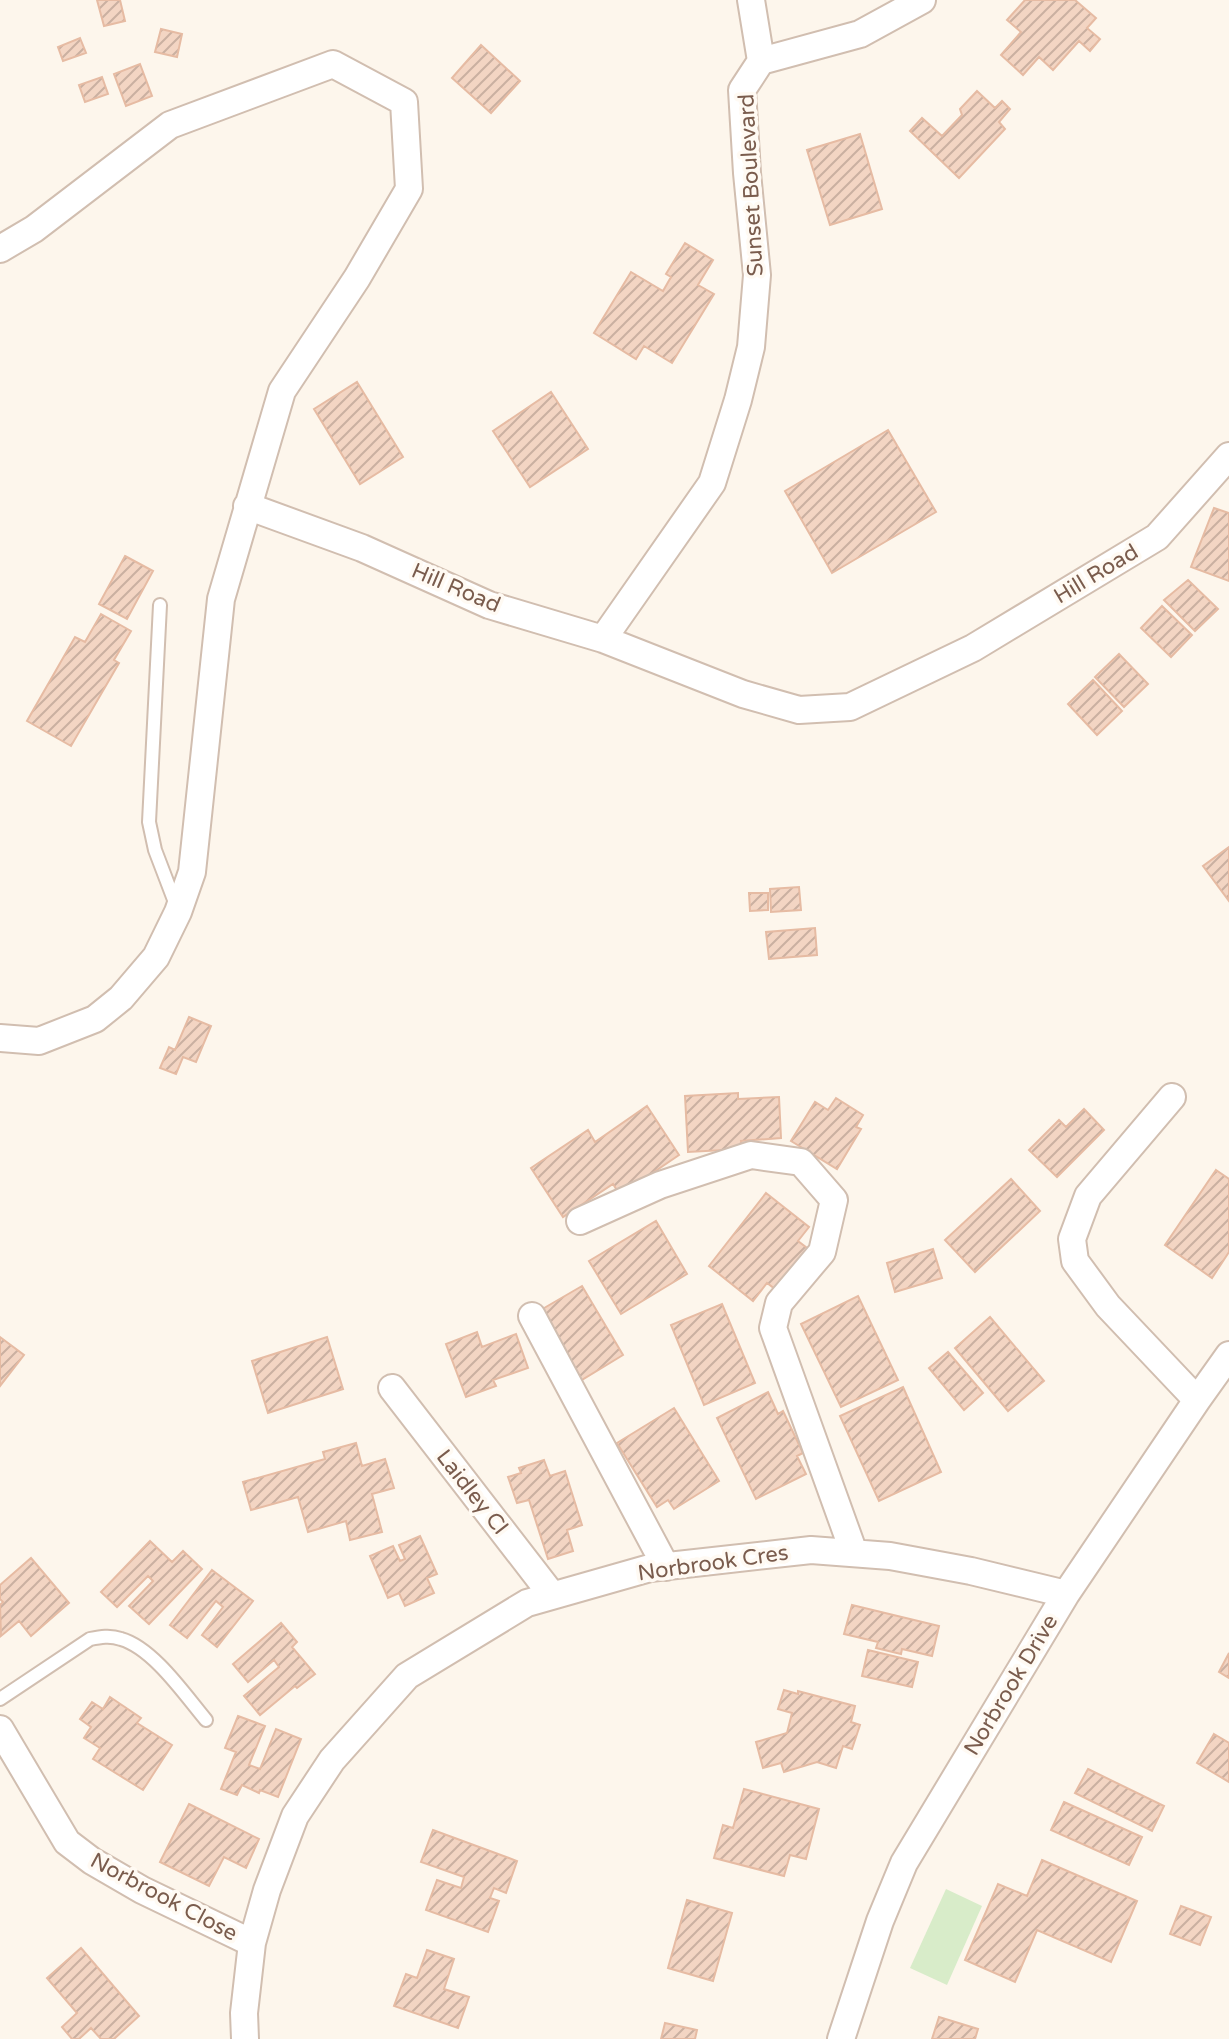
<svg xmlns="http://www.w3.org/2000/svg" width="1229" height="2039" viewBox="0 0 1229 2039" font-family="'Varela Round',sans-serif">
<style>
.pitch{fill:#d8ecc9}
.building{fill:url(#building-hatch);stroke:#e6bba3;stroke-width:2}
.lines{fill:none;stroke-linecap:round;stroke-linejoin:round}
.lane-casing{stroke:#d1beb0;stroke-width:16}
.street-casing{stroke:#d1beb0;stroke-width:30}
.lane{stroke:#fff;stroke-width:12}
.street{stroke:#fff;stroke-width:26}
.labels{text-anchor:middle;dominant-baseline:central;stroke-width:7;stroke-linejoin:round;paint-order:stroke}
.street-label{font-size:22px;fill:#7a5c4d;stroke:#fffaf3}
</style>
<defs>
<pattern id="building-hatch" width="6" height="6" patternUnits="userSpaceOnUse" patternTransform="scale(2)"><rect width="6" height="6" fill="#f3d5c3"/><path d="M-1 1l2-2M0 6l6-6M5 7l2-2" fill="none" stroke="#cab0a1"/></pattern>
</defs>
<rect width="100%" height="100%" fill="#fdf6ec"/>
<path class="pitch" d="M946,1889L982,1906L947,1985L910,1968Z"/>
<path class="building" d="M97,0H120L125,21L104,26Z
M1025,0H1075L1096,18L1087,28L1100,39L1090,51L1079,41L1053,70L1039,57L1023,75L1001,55L1021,32L1007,20Z
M161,29L182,34L177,57L155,52Z
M80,38L86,53L63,61L58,47Z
M481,45L520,81L491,113L452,78Z
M140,64L152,96L126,106L114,74Z
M102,77L108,94L85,102L79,85Z
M977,91L995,108L1002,101L1010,109L999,122L1005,129L959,178L910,131L922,118L942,136L962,115L960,109Z
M860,134L882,209L830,225L807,150Z
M685,243L713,260L698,285L714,294L672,363L644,346L636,359L594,333L631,272L663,291L671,277L666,274Z
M357,382L403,457L360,484L314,409Z
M551,392L588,449L530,487L493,431Z
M888,430L936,512L832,573L785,491Z
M1214,508L1229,513V581L1191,567Z
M125,556L153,571L127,619L99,604Z
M1188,580L1218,609L1195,631L1164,600Z
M1162,606L1192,635L1171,657L1141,628Z
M101,614L131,631L114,660L119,663L71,746L27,721L75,637L85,642Z
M1119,654L1148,684L1124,707L1095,677Z
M1093,680L1122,711L1097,735L1068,704Z
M1229,847V901L1203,866Z
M799,887L801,910L771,912L770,889Z
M749,893H768V910L750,911Z
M815,928L817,955L769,959L766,932Z
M189,1017L211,1026L196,1062L183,1057L176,1074L160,1068L169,1047L175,1050Z
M738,1093V1099L779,1097L781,1138L741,1141L742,1149L688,1152L685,1096Z
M836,1098L863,1115L856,1127L861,1129L837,1169L791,1141L815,1102L828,1110Z
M647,1106L679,1155L620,1195L613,1184L563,1217L531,1168L588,1130L595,1142Z
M1084,1109L1104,1130L1057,1177L1029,1150L1059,1120L1066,1127Z
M1216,1170L1229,1179V1252L1212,1278L1165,1245Z
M1011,1179L1040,1211L975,1272L945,1240Z
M766,1193L809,1227L798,1241L811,1251L779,1292L767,1283L753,1301L709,1266Z
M656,1221L687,1274L621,1314L589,1261Z
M933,1249L942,1278L895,1292L887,1263Z
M582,1286L623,1355L580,1381L539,1311Z
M858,1296L898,1380L841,1407L801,1324Z
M722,1304L755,1383L704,1405L671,1325Z
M990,1317L1044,1381L1008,1411L955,1348Z
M477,1332L482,1347L516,1334L528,1368L493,1380L496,1386L466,1397L446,1344Z
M0,1337L24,1355L0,1386Z
M327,1337L343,1389L268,1413L252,1361Z
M948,1352L983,1393L964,1410L929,1368Z
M903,1387L941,1472L879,1501L840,1416Z
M768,1392L778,1414L783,1411L803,1453L797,1456L806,1474L756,1499L717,1418Z
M674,1408L719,1481L674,1509L668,1500L657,1507L617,1443Z
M356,1443L362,1466L385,1459L394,1488L372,1494L382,1532L350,1540L346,1521L308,1532L298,1497L251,1510L243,1482L325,1459L323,1452Z
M544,1460L550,1476L565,1471L582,1525L567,1530L573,1551L548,1559L529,1500L517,1503L508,1477L521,1473L519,1468Z
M420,1536L437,1574L427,1578L434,1593L405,1606L399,1593L388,1598L370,1556L393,1546L400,1561L405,1559L399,1545Z
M150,1541L172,1562L183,1551L202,1569L149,1624L129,1606L153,1581L148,1576L117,1607L101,1592Z
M31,1558L69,1603L31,1636L19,1621L1,1636L0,1605L3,1602L0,1599V1585Z
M212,1570L253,1601L217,1647L202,1635L223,1607L216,1601L187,1638L170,1625Z
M852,1605L939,1626L932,1656L902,1649L901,1654L876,1648L878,1642L844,1634Z
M281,1623L297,1642L292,1647L315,1674L297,1688L295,1686L260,1715L244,1696L279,1667L274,1660L248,1682L233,1664Z
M868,1650L918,1662L912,1687L862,1676Z
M1229,1653V1678L1219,1672Z
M784,1690L798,1694V1691L855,1706L851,1722L860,1725L852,1749L843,1746L836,1768L817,1762L784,1772L781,1763L763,1768L756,1742L787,1733L792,1713L778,1709Z
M110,1697L141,1718L137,1723L172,1745L143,1790L93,1759L100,1748L84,1738L91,1727L80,1719L92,1702L103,1709Z
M238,1716L265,1726L249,1765L260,1769L276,1729L301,1739L278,1797L260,1790L259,1793L242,1785L237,1795L221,1789L236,1752L225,1748Z
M1214,1734L1229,1743V1782L1197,1763Z
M1088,1769L1164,1806L1152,1831L1075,1793Z
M744,1789L819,1809L806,1859L790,1855L784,1876L714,1858L723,1825L733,1828Z
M1064,1802L1142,1837L1129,1865L1051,1830Z
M189,1804L259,1839L246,1868L224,1857L209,1886L160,1862Z
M433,1830L517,1861L506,1893L494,1888L490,1898L499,1901L488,1932L426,1910L437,1880L461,1888L464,1877L421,1862Z
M1042,1860L1137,1901L1111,1962L1037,1930L1015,1982L965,1960L998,1884L1027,1896Z
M687,1900L732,1913L713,1981L668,1968Z
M1181,1906L1211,1917L1200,1945L1170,1934Z
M81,1948L139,2016L114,2039H101L91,2028L79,2039H72L62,2027L77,2013L47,1978Z
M427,1950L454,1959L444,1989L469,1997L458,2028L394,2006L406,1974L417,1978Z
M939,2017L978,2029L975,2039H932Z
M665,2023L697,2030L695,2039H661Z"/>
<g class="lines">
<defs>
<path id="lane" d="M160,605L149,822L155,850L176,905
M0,1699L90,1639C100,1637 110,1635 121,1639C153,1648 185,1695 206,1720"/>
<path id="street" d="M751,0L761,61
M0,249L34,229L170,125L333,64L404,102L409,189L357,278L282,391L221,599L192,872L178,912L156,957L121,998L95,1019L39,1041L0,1038
M247,506L362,548L489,605L603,639L743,694L799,710L850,707L973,648L1157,537L1229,456
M603,639L712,483L738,400L751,347L757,275L747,173L742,90L761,61L860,34L922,0
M1172,1097L1088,1196L1072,1239L1075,1261L1108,1306L1197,1400
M580,1221L660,1185L751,1155L801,1162L834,1200L822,1252L779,1303L773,1328L854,1553
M532,1316L666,1567
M392,1388L552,1595
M0,1729L67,1842L92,1861L142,1890L252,1943
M245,2039L244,2013L252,1943L267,1890L295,1816L332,1760L407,1676L527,1603L650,1568L811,1550L890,1556L971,1571L1066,1594
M841,2039L880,1921L904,1863L1066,1594L1197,1400L1229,1355"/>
</defs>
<use href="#lane" class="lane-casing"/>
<use href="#street" class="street-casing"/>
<use href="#lane" class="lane"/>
<use href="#street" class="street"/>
</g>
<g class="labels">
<g class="street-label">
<text transform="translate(751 185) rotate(-93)">Sunset Boulevard</text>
<text transform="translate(1096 574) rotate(-31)">Hill Road</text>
<text transform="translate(456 588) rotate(23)">Hill Road</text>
<text transform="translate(472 1492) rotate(52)">Laidley Cl</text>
<text transform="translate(713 1563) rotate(-8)">Norbrook Cres</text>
<text transform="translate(1011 1685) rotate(-59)">Norbrook Drive</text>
<text transform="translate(164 1897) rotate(28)">Norbrook Close</text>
</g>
</g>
</svg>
